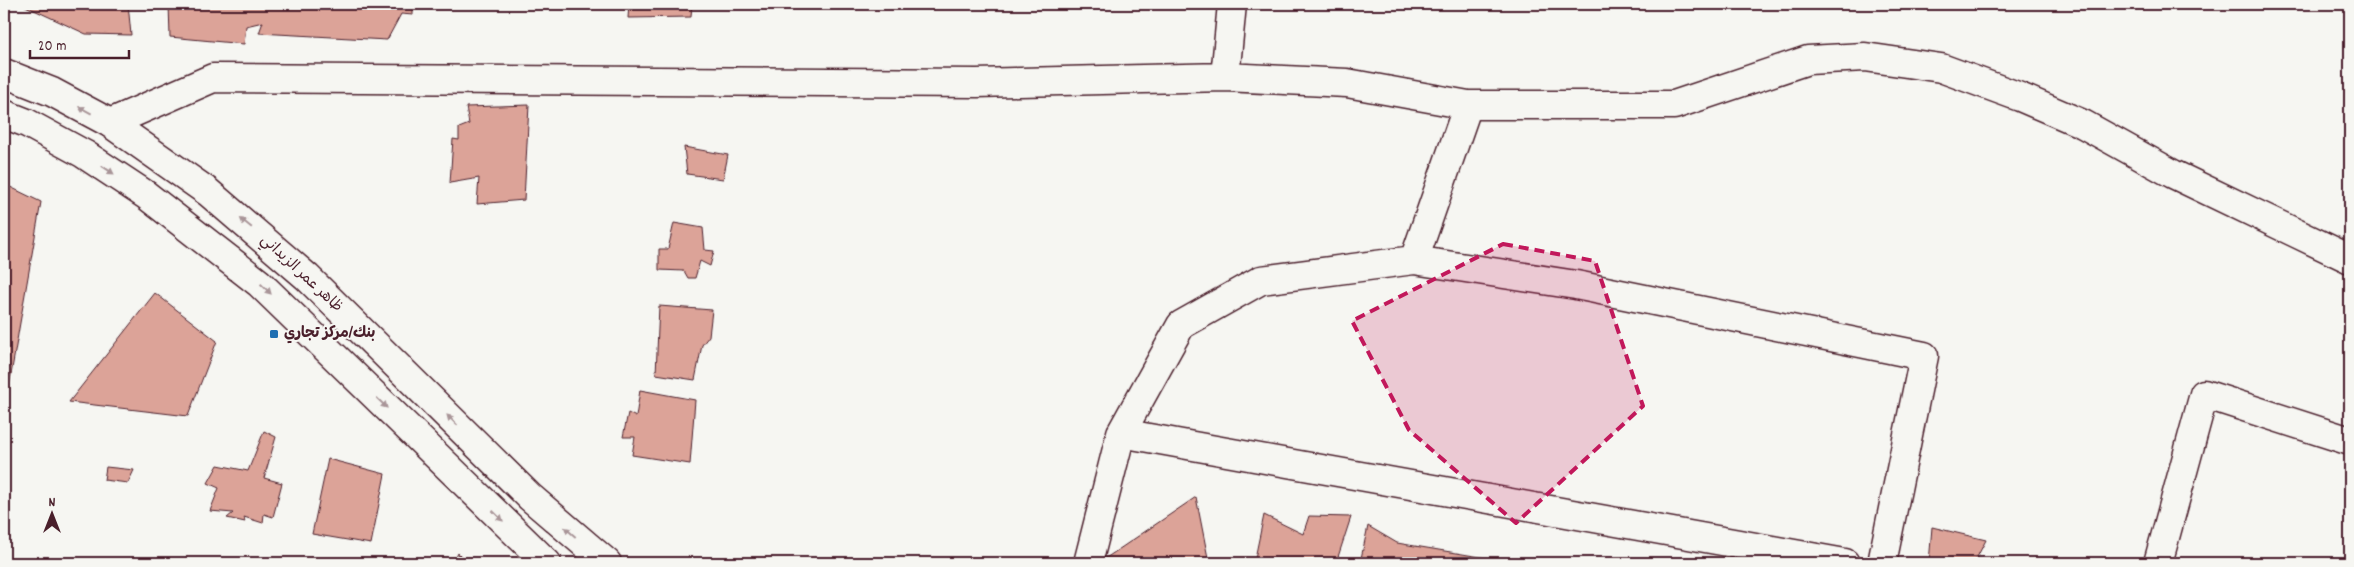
<svg xmlns="http://www.w3.org/2000/svg" width="2354" height="567" viewBox="0 0 2354 567" font-family="Dekko,'Playpen Sans Arabic',sans-serif">
<style>
.building{fill:#dca398;stroke:#4a1f2b}
.lines{fill:none;stroke-linecap:round;stroke-linejoin:round}
.minor-casing{stroke:#4a1f2b;stroke-width:31}
.secondary-casing{stroke:#4a1f2b;stroke-width:31}
.minor{stroke:#f6f6f2;stroke-width:28}
.secondary{stroke:#f6f6f2;stroke-width:28}
.oneway{fill:#a99598}
.marked{fill:#c2185b;fill-opacity:0.2;stroke:#c2185b;stroke-width:4;stroke-dasharray:10 6;stroke-linejoin:round}
.poi-dot{fill:#1f6fb2;stroke:#f6f6f2;stroke-width:2}
.labels{text-anchor:middle;dominant-baseline:central;stroke-width:4;stroke-linejoin:round;paint-order:stroke}
.street-label{font-size:15px;fill:#4a1f2b;stroke:#f6f6f2}
.poi-label{font-size:15px;font-weight:bold;fill:#4a1f2b;stroke:#f6f6f2;text-anchor:start}
</style>
<rect width="100%" height="100%" fill="#f6f6f2"/>
<filter id="ink" filterUnits="userSpaceOnUse"><feTurbulence type="fractalNoise" baseFrequency=".02" numOctaves="2"/><feDisplacementMap in="SourceGraphic" scale="10" xChannelSelector="R" yChannelSelector="G"/><feConvolveMatrix kernelMatrix="1 2 1 2 8 2 1 2 1" color-interpolation-filters="sRGB"/></filter>
<g filter="url(#ink)">
<path class="building" d="M21,4H128L131,35L86,34Z
M169,4H413V15L401,14L387,40L259,33L263,22L246,26L244,44L170,37Z
M547,4H579V7Z
M629,4H692L691,17L628,18Z
M529,105L524,200L477,204L479,178L450,183L453,139L459,140V128L469,124L466,107Z
M684,147L728,155L723,179L687,174Z
M4,184L41,202L4,415Z
M674,223L703,228L705,250L714,251L710,266L700,261L695,278H688L684,271L659,270V249H668Z
M155,293L217,341L188,416L69,402Z
M659,306L712,310L709,336L702,345L695,380L656,374Z
M640,390L695,400L690,464L632,455L635,437H623L628,413L636,417Z
M264,431L276,437L264,478L282,483L273,517L264,514L263,523L244,517L245,522L227,518L233,513L210,511L219,488L208,483L218,465L248,471Z
M328,459L385,474L371,544L312,534Z
M106,467L134,470L128,483L104,480Z
M1196,497L1209,563H1111L1106,558Z
M1264,515L1303,534L1309,516L1351,517L1336,563H1254Z
M1368,526L1397,543L1516,563H1360Z
M1932,527L1986,540L1974,563H1929Z
M458,553L468,563H453Z"/>
<g class="lines">
<defs>
<path id="minor" d="M1225,77L1232,4
M110,123L213,78L977,83L1225,77L1347,83L1468,105H1674L1808,60L1865,57L1941,68L2020,97L2083,124L2173,174L2350,259
M1414,260L1468,105
M1121,433L1845,563
M1088,563L1121,433L1181,325L1261,280L1414,260L1576,285L1924,356L1882,563
M2158,563L2204,394L2350,441"/>
<path id="secondary" d="M4,73L52,92L110,123L208,192L307,277L530,497L607,563
M4,114L27,123L84,154L146,195L259,283L547,563"/>
</defs>
<use href="#minor" class="minor-casing"/>
<use href="#secondary" class="secondary-casing"/>
<use href="#minor" class="minor"/>
<use href="#secondary" class="secondary"/>
</g>
<defs><path id="oneway-solid" d="M-6-.8H1V-3.2L6.5 0L1 3.2V.8H-6Z" transform="scale(1.25)"/></defs>
<g class="oneway">
<use href="#oneway-solid" transform="translate(85 110) rotate(-152)"/>
<use href="#oneway-solid" transform="translate(108 170) rotate(34)"/>
<use href="#oneway-solid" transform="translate(246 223) rotate(-141)"/>
<use href="#oneway-solid" transform="translate(266 289) rotate(44)"/>
<use href="#oneway-solid" transform="translate(382 403) rotate(44)"/>
<use href="#oneway-solid" transform="translate(452 420) rotate(-135)"/>
<use href="#oneway-solid" transform="translate(498 516) rotate(44)"/>
<use href="#oneway-solid" transform="translate(570 532) rotate(-139)"/>
</g>
</g>
<path class="marked" d="M1503,244L1595,261L1643,406L1516,523L1409,430L1352,321Z"/>
<rect class="poi-dot" x="269" y="329" width="10" height="10" rx="2.5"/>
<g class="labels">
<g class="street-label">
<text transform="translate(301 274) rotate(43)">ظاهر عمر الزيداني</text>
</g>
<g class="poi-label">
<text x="284" y="334">بنك/مركز تجاري</text>
</g>
</g>
<rect width="2354" height="567" fill="none" stroke="#f6f6f2" stroke-width="20"/>
<rect x="10" y="10" width="2334" height="547" fill="none" stroke="#4a1f2b" stroke-width="2" filter="url(#ink)"/>
<g transform="translate(52 514)" stroke="#f6f6f2" stroke-width="4" paint-order="stroke">
<path d="M0-4L9 19L0 12L-9 19Z" fill="#4a1f2b"/>
<text y="-8" font-size="14" font-weight="bold" text-anchor="middle" fill="#4a1f2b">N</text>
</g>
<path d="M30 50v8h99v-8" fill="none" stroke="#4a1f2b" stroke-width="2.5"/>
<text x="38" y="50" font-size="15" fill="#4a1f2b" stroke="#f6f6f2" stroke-width="4" paint-order="stroke">20 m</text>
</svg>
